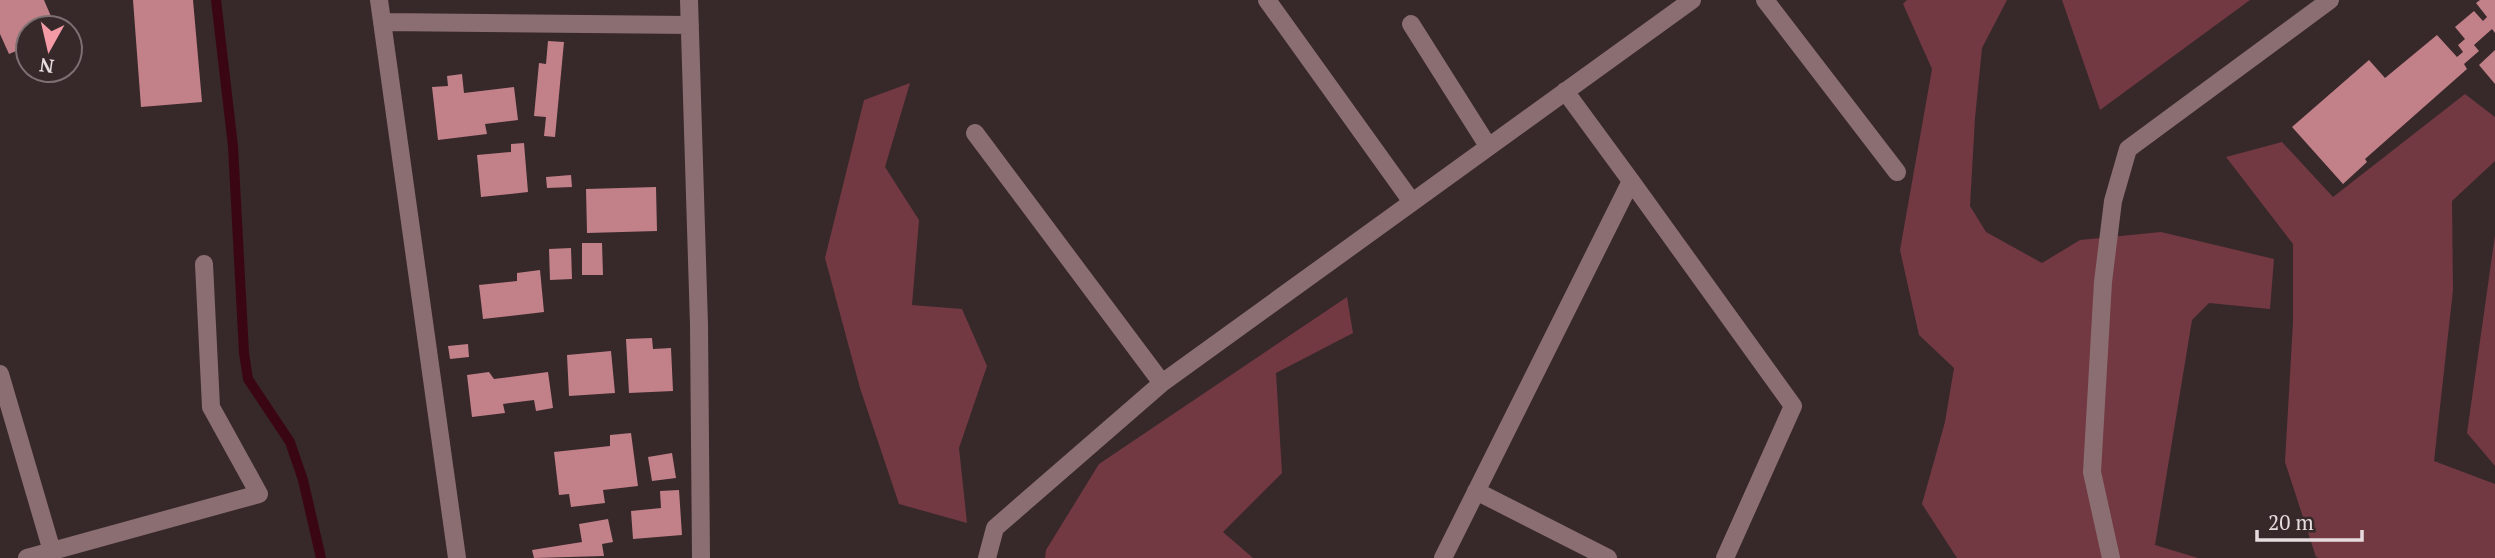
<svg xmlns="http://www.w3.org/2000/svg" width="2495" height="558" viewBox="0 0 2495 558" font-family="'PT Serif',serif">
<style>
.green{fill:#723942}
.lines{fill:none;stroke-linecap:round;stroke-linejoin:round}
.stream{stroke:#3b0614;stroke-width:10}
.building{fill:#c28089}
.minor{stroke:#8b6e71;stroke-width:18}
</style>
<rect width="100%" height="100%" fill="#37282a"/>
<path class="green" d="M1907,0H2007L1982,48L1975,118L1970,206L1986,232L2042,263L2080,240L2161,232L2274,259L2270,309L2209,303L2192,320L2155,545L2198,558H1957L1922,504L1945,422L1954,368L1919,335L1900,250L1932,69L1903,4Z
M2062,0H2250L2100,110Z
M910,83L885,167L919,220L912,305L962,309L987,366L959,448L967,523L899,504L860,388L825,258L864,100Z
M2465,94L2495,117V161L2452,201L2453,290L2434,461L2495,484V558H2319L2316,557L2285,462L2293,322V244L2226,157L2282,142L2333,197Z
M2495,235V466L2467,433Z
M1347,297L1353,333L1276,373L1282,473L1223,532L1253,558H1045L1046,550L1099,464Z"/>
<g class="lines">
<path class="stream" d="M216,0L233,146L244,353L248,379L290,442L303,480L321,558"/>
</g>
<path class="building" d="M0,0H44L56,28H28V46L9,54L0,34Z
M133,0H193L202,102L141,107Z
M2480,0H2495V33L2492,29L2474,45L2479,51L2464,64L2467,69L2365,159L2367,162L2343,184L2292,127L2369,60L2385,78L2437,35L2457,57L2463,52L2458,45L2465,39L2455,27L2474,11L2483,21L2487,17L2476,3Z
M548,41L564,42L555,137L544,136L546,117L534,116L539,63L546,64Z
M2495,50V84L2479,65Z
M462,74L464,93L514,87L518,120L485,124L487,134L438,140L432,87L448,86L447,76Z
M524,143L528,192L481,197L477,155L511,152V144Z
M571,175L572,187L547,188L546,177Z
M656,187L657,231L587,233L586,189Z
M582,243H602L603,275H582Z
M571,248L572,279L550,280L549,249Z
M540,270L544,312L483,319L479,285L517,281V273Z
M652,338L653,349L671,348L673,391L629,393L626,339Z
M468,344L469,357L450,359L448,346Z
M611,351L615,393L569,396L567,355Z
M489,372L494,379L548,372L553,408L536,411L534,400L503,404L505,413L472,417L467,375Z
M631,433L638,486L603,490L605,503L571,507L569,494L559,495L554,452L610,446V435Z
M672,453L676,478L652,481L648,457Z
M679,490L682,535L633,539L631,511L661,508L660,491Z
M608,519L613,542L602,544L604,556L534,558L532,550L582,542L579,524Z"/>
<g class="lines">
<path class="minor" d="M379,0L457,558
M689,0L699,325L701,558
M1267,0L1412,202
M1765,0L1897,172
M382,22L690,25
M1411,24L1488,146
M975,133L1162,383
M1631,181L1793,406L1725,558
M0,374L54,558
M1476,491L1608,558
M27,558L259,494L211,407L204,264
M987,558L995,528L1162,383L1692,0
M1443,558L1631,181L1565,91
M2111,558L2092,472L2103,282L2113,201L2128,149L2330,0"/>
</g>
<g transform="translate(49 49) rotate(188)"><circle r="33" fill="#37282a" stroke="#7d7072" stroke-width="2"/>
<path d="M0-5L12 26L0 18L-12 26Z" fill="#f49aa6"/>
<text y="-10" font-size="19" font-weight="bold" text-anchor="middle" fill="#e6dcdd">N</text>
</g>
<path d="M2257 530v10h105v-10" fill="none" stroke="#e6dcdd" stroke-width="3.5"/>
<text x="2268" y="530" font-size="21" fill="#e6dcdd" stroke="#37282a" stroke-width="5" paint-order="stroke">20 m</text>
</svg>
